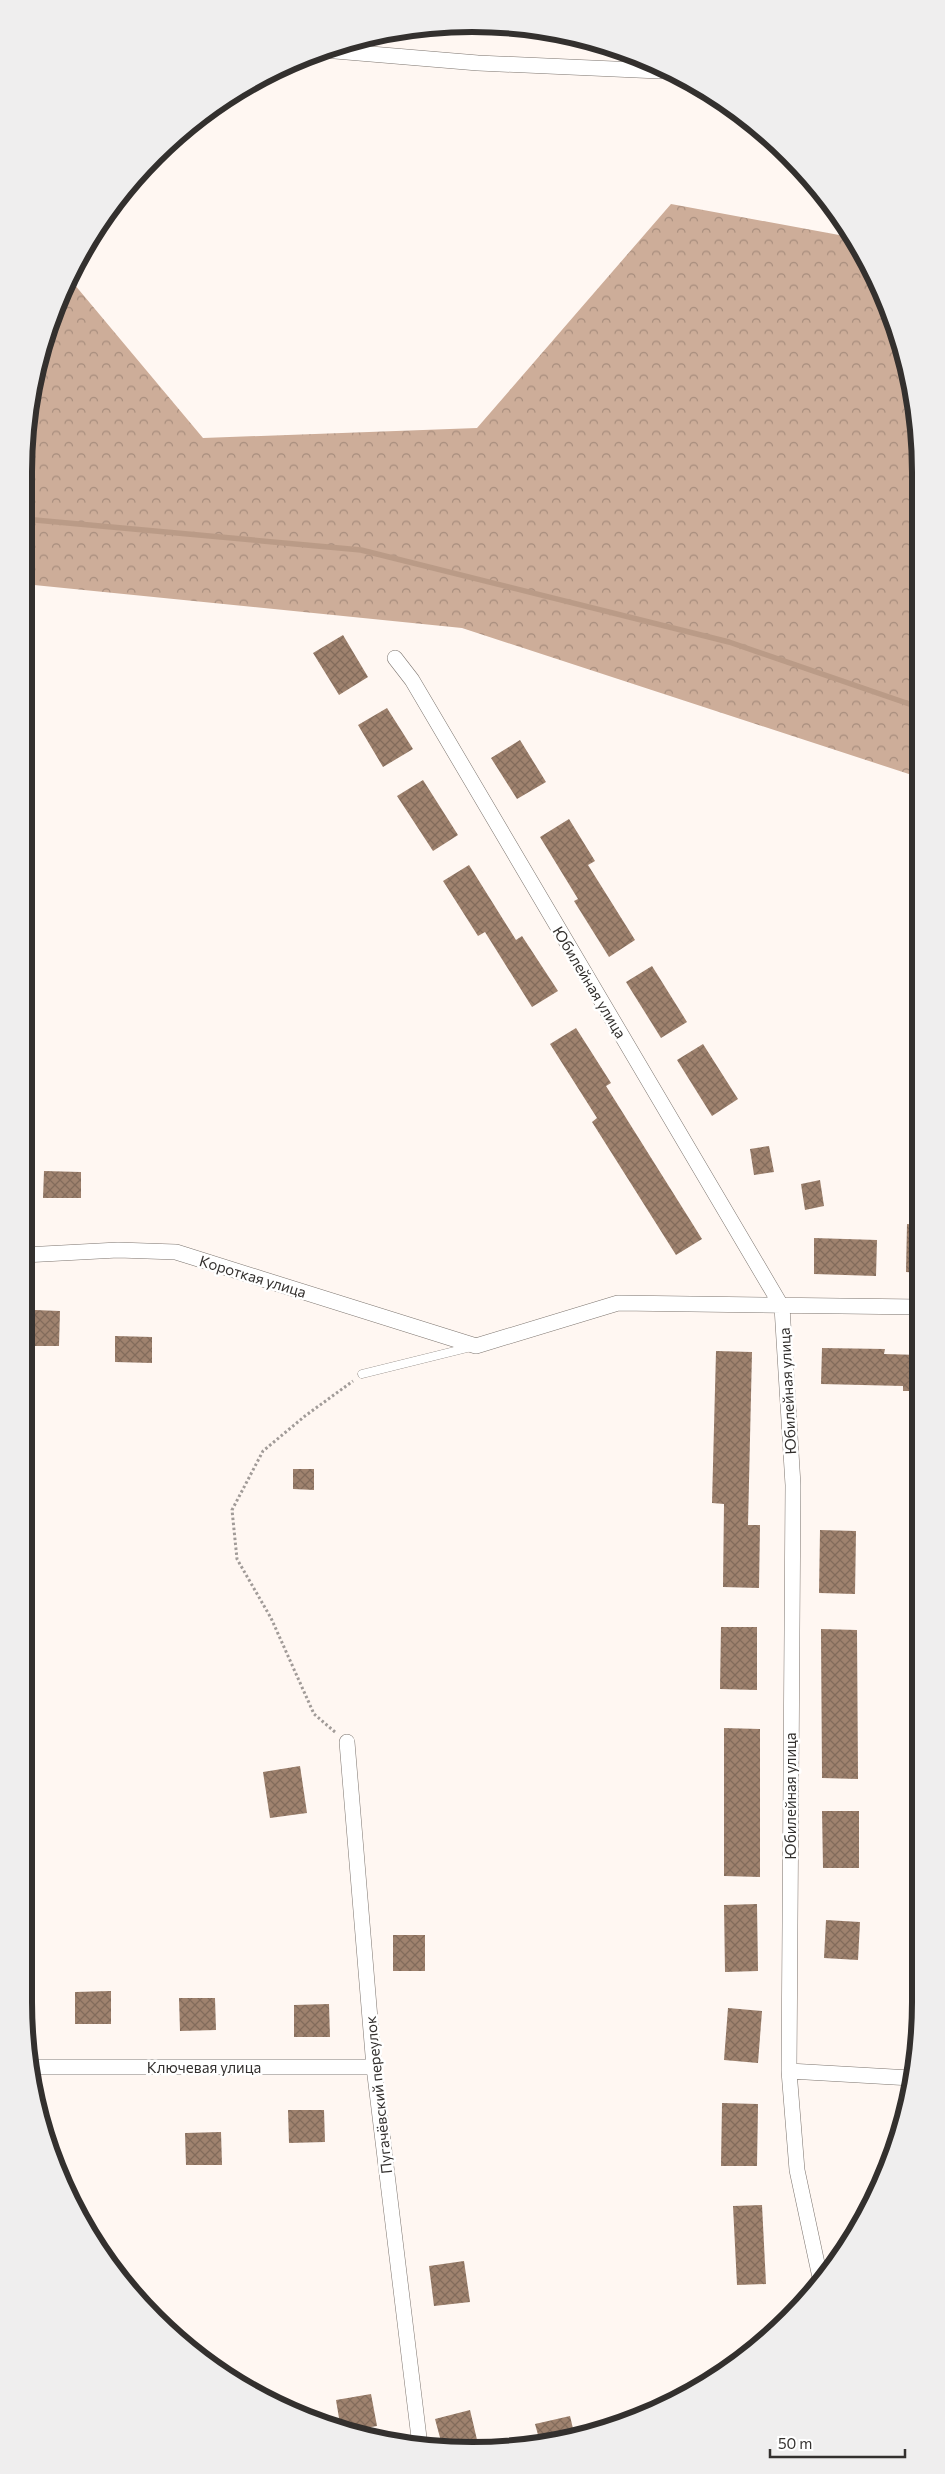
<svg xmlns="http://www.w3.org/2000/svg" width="945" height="2474" viewBox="0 0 945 2474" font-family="Commissioner,sans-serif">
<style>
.forest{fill:url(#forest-crowns)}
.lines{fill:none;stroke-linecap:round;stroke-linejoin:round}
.stream{stroke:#ba9b87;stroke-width:5.5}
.building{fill:url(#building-cross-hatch)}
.service-casing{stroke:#7d756f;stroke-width:9}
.minor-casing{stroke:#7d756f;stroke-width:16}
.path{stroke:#a19b98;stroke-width:3;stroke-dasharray:2.5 2.5;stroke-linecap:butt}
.service{stroke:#fff;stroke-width:8}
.minor{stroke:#fff;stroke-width:15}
.labels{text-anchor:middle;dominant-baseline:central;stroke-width:5;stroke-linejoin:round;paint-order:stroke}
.street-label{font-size:15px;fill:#33302e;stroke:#fff}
.rim{fill:none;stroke:#33302e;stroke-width:6}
</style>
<defs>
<pattern id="forest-crowns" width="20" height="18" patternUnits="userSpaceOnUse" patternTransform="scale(1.25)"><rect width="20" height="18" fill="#cdad99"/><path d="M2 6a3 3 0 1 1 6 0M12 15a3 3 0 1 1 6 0" fill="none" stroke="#a78d7d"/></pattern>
<pattern id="building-cross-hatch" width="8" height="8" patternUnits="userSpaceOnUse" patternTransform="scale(1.25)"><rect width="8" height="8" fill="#9f826e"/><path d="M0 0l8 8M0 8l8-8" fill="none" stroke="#826b5b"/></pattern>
</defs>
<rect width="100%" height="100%" fill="#fff7f2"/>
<path class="forest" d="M671,204L850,237L875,274L917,414L918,777L462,628L24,584V472L39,356L69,278L203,438L477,428Z"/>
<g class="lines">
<path class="stream" d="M24,519L361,550L729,642L918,707"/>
</g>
<path class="building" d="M343,635L368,677L339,695L313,653Z
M387,708L413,749L383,767L358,725Z
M520,740L546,782L517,799L491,758Z
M423,780L458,835L433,851L397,796Z
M569,819L595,861L588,865L635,940L609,957L574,901L578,899L540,837Z
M469,865L516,940L522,936L558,991L532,1007L485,932L478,936L443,881Z
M652,966L687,1022L661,1038L626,982Z
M576,1028L611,1083L606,1086L702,1239L676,1255L592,1122L597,1118L550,1044Z
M703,1044L738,1099L712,1116L677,1060Z
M769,1146L774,1172L754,1175L750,1149Z
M44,1171L81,1172V1198H43Z
M820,1180L824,1206L805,1210L801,1184Z
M907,1224L919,1225V1273L906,1272Z
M814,1238L877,1240L876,1276L814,1274Z
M35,1310L60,1311L59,1346H35Z
M115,1336L152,1337V1363L115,1362Z
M822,1348L885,1349L884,1354L920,1355V1391H903V1386L821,1384Z
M716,1351L752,1352L748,1525H760L759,1588L723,1587L724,1504L712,1503Z
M293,1469H314V1490L293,1489Z
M820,1530L856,1531L855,1594L819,1593Z
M721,1627H757V1690L720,1689Z
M821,1629L857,1630L858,1779L822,1778Z
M724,1728L760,1729V1877L724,1876Z
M300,1766L307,1813L270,1818L263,1772Z
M822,1811H859V1868H823Z
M757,1904L758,1971L725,1972L724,1905Z
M826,1920L860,1922L858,1960L824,1958Z
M393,1935H425V1971H393Z
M111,1991V2024H75V1992Z
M179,1998H215L216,2030L180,2031Z
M329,2004L330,2037H294V2005Z
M728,2008L762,2011L758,2063L724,2060Z
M722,2103L758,2104L757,2166H721Z
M288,2110H324L325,2142L289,2143Z
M221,2132L222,2165H186L185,2133Z
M762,2205L766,2284L737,2285L733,2206Z
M464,2261L470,2302L434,2306L429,2266Z
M371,2394L377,2426L348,2431L341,2430L336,2400Z
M470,2410L478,2444L442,2445L435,2419Z
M570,2416L575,2437L560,2442H540L535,2424Z"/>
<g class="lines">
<defs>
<path id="service" d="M362,1374L471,1347"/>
<path id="minor" d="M323,50L478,63L659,71
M395,658L412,680L782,1307L793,1485L789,2071L797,2170L821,2282
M24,1255L118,1250L176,1252L476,1346L618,1303L920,1307
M347,1742L374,2067L420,2446
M35,2067H374
M789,2071L911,2078"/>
</defs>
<use href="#service" class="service-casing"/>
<use href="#minor" class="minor-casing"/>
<path class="path" d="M335,1732L314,1714L271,1618L237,1559L232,1510L263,1451L305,1416L353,1381"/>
<use href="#service" class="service"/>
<use href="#minor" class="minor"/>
</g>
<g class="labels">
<g class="street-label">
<text transform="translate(590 982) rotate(59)">Юбилейная улица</text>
<text transform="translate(253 1276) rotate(17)">Короткая улица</text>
<text transform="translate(787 1391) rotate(-93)">Юбилейная улица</text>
<text transform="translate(790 1796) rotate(-90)">Юбилейная улица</text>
<text x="204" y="2067">Ключевая улица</text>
<text transform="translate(378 2095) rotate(-96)">Пугачёвский переулок</text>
</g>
</g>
<path d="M0 0H945V2474H0ZM472 32H472A440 440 0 0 1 912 472V2002A440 440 0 0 1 472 2442H472A440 440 0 0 1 32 2002V472A440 440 0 0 1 472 32Z" fill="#efeeee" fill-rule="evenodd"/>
<path class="rim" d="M472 32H472A440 440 0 0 1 912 472V2002A440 440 0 0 1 472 2442H472A440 440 0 0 1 32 2002V472A440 440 0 0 1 472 32Z"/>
<path d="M770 2449v8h135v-8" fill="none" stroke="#33302e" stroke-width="2.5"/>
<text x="778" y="2449" font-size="15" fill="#33302e" stroke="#ffffff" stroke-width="4" paint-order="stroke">50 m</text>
</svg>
